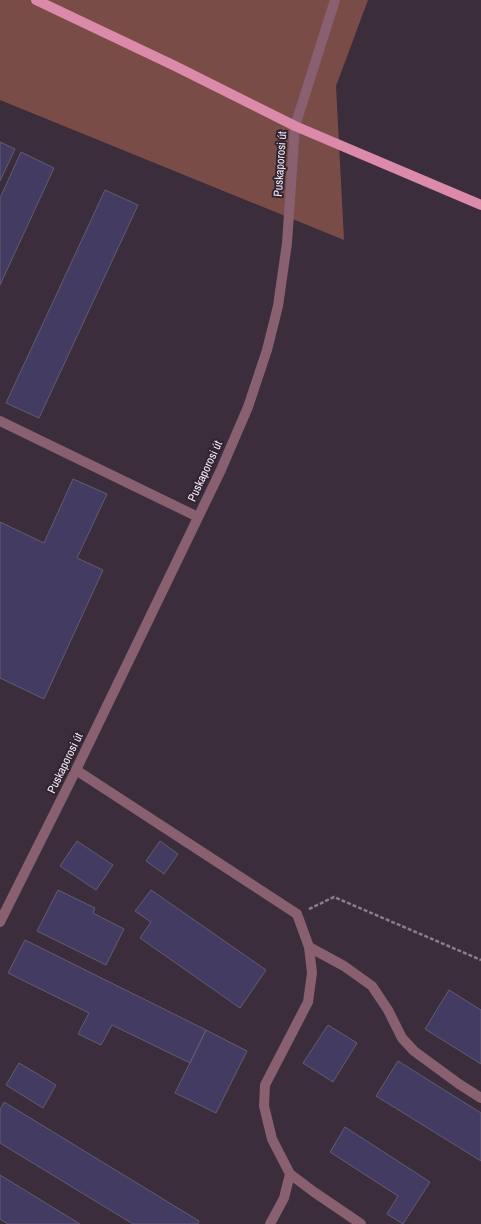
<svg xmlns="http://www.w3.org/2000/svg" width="481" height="1224" viewBox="0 0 481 1224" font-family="'Archivo Narrow',sans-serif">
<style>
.green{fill:#7a4c48}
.building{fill:#443b63;stroke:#615d71}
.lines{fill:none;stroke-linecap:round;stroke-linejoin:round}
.path{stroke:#8a7e8a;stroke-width:2.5;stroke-dasharray:4 2;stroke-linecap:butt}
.minor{stroke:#88606f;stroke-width:10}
.major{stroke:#dc8aaa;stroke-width:10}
.labels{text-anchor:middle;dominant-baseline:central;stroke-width:4;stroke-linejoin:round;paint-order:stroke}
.street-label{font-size:12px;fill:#f3eaf3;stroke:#312332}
</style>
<rect width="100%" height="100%" fill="#3b2d3c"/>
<path class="green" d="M0,0H368L336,86L344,240L0,100Z"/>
<path class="building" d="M0,142L15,149L0,181Z
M21,152L54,168L0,285V198Z
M105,190L138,205L39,418L6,403Z
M73,479L107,494L77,558L103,570L44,699L0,678V522L44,543Z
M77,841L113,865L96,890L60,866Z
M160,841L178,854L164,874L146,861Z
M58,890L95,908L93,913L124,929L106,965L37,931Z
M151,890L266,970L240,1008L140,938L151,922L135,911Z
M25,940L206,1030L190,1063L112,1025L101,1045L78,1034L89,1013L8,973Z
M449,990L481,1010V1064L425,1029Z
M328,1025L357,1043L333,1082L303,1063Z
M206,1030L247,1051L216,1113L175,1093Z
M398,1061L481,1113V1161L376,1096Z
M19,1063L56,1085L43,1108L6,1085Z
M4,1102L199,1221L198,1224H133L0,1143V1110Z
M345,1127L430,1182L403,1224L387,1214L398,1196L330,1152Z
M0,1175L80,1224H8L0,1219Z"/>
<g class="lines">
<path class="path" d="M309,909L334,897L481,960"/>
<path class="minor" d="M0,421L198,517
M76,770L297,914L309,947L312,973L308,1002L265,1085L264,1106L272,1139L290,1174L284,1198L270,1224
M0,922L76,770L220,472L248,407L267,350L278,306L287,243L295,126L335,0
M309,947L344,966L372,986L388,1010L402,1038L414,1051L459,1084L481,1098
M290,1174L314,1192L361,1224"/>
<path class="major" d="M36,0L175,66L295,126L481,205"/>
</g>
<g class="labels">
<g class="street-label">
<text transform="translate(280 164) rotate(-86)">Puskaporosi út</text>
<text transform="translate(205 471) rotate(-65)">Puskaporosi út</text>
<text transform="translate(65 763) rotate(-64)">Puskaporosi út</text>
</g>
</g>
</svg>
